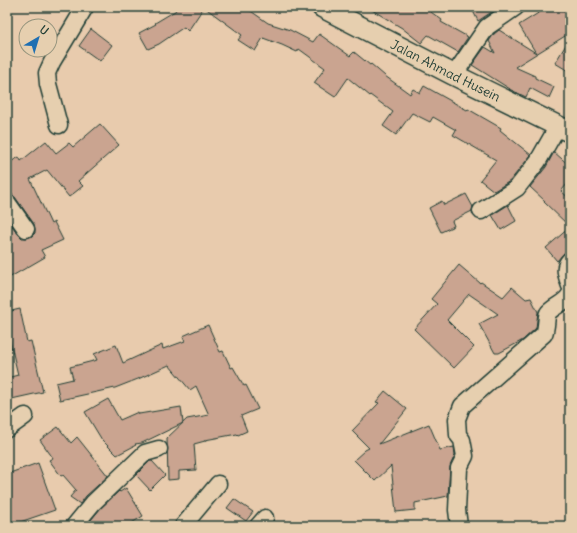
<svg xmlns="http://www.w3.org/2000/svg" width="577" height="533" viewBox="0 0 577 533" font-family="Delius,sans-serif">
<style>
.building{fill:#caa490;stroke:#1f3d34}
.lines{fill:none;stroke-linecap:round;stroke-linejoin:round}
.minor-casing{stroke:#1f3d34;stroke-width:19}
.major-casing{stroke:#1f3d34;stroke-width:23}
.minor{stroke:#e6cfaf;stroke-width:16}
.major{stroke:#e6cfaf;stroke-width:20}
.labels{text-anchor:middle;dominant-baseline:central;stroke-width:3;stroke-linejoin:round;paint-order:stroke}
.street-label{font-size:13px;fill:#1f3d34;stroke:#e6cfaf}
</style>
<rect width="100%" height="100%" fill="#e8cbad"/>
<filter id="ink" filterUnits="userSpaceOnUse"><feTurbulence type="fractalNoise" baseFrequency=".025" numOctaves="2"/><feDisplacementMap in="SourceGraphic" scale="8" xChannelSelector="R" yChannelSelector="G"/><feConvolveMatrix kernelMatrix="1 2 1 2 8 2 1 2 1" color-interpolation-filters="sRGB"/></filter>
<g filter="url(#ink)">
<path class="building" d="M178,7H204L188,31L184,27L159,44L148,49L139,33L156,24L155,23L175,11Z
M204,7H245L268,23L290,30L313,42L319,34L350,56L354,52L370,65L371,64L385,76L410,94L413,89L420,93L424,86L467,110L468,109L501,128L500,130L531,155L510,181L494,191L480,180L496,160L453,135L456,130L433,117L430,122L412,113L396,135L383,126L393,112L370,95V96L348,78L335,97L314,83L325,68L299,49L297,52L282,45L263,38L255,51L238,40L242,35Z
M367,7H424L442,20L441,22L468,37L458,52L428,35L421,43L402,28Z
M471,7H499L478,21Z
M548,7H570V33L515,67L535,76V78L554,87L549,98L530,88L526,97L509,89H510L472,65L485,47L495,53L489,41L494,34L499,30L536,53L519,25Z
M91,29L112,45L100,61L79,46Z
M570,38V72L555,63Z
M100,124L119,145L78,181L83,186L69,197L47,170L30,179L51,224L54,222L63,240L41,250L45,257L7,279V219L18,234L22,238H27L32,236L35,233V229L34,224L15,197L11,194L7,193V164L19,157L21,161L46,141L56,153L69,143L73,147Z
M554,152L570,166V181L561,191L570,199V249L563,254L557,261L546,248L570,227L544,202L545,201L530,187L546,167Z
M466,194L473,207L472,211L452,221L454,226L441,232L429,208L442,201L444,205Z
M508,205L516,221L501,230L492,215Z
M459,265L480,283L481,282L503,297L512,287L526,299L531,298L538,312L536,328L523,340L499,353H495L479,324L498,314L469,294L447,320L474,347L454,368L414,329L437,304L431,299Z
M20,309L27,342L31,341L43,392L7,400V378L18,375L7,328V312Z
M208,325L220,352L223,351L231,368L233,367L244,386L246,385L258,409L241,416L247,431L238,435L237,434L205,440V441L194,444L196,470L179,471V479L168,480L167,438L187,419L209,415L196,386L190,390L169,365L138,379L115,388L60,400L56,383L73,379L70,367L97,360L94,354L116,345L123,363L162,345L163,349L185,341L183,336Z
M385,391L407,409L379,444L429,424L440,450L454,447L455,455L450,467L448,496L415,503V510L396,512L391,466L375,481L354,460L365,450L369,448L352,431L379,403L376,402Z
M108,399L120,420L138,412L139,414L181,407L183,423L142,443L135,444L136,445L117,455L102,440L85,412Z
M58,427L71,443L77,437L108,476L86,496L80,504L70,497L76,490L63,475L61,476L49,460L53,458L40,440Z
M150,461H152L165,475L150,490L136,475Z
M38,463L55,510L20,522L23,526H7V474Z
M126,488L143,516L127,526H86L100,509L119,491L120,492Z
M234,499L253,512L246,521L227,508Z"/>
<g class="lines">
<defs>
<path id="minor" d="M454,75L487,27L516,7
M59,125L48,84L47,73L52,62L85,7
M7,202L26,229
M481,211L517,188L538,161L558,126
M570,260C562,268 567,276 570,286
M7,429L25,416
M74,526L93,503L145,453L159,449
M183,526L218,484
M258,526L265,518
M459,526L457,510L459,468L465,456L462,440L458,435L457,419L462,406L544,334C547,328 546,315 548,313C555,305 566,303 570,294"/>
<g id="major">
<path id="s1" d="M322,7L454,75L570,132"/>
</g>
</defs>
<use href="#minor" class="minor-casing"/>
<use href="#major" class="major-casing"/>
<use href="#minor" class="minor"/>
<use href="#major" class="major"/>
</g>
</g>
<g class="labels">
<g class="street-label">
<text stroke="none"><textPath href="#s1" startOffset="139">Jalan Ahmad Husein</textPath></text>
</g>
</g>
<rect width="577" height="533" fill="none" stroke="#e6cfaf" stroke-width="24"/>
<rect x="12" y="12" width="553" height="509" fill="none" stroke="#1f3d34" stroke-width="1.5" filter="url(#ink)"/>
<g transform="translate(38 38) rotate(38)"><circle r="19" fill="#e6cfaf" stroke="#96957e"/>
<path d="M0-3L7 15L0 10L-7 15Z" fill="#1f6fb2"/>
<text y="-6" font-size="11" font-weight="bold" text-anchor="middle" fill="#1f3d34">U</text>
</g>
</svg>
